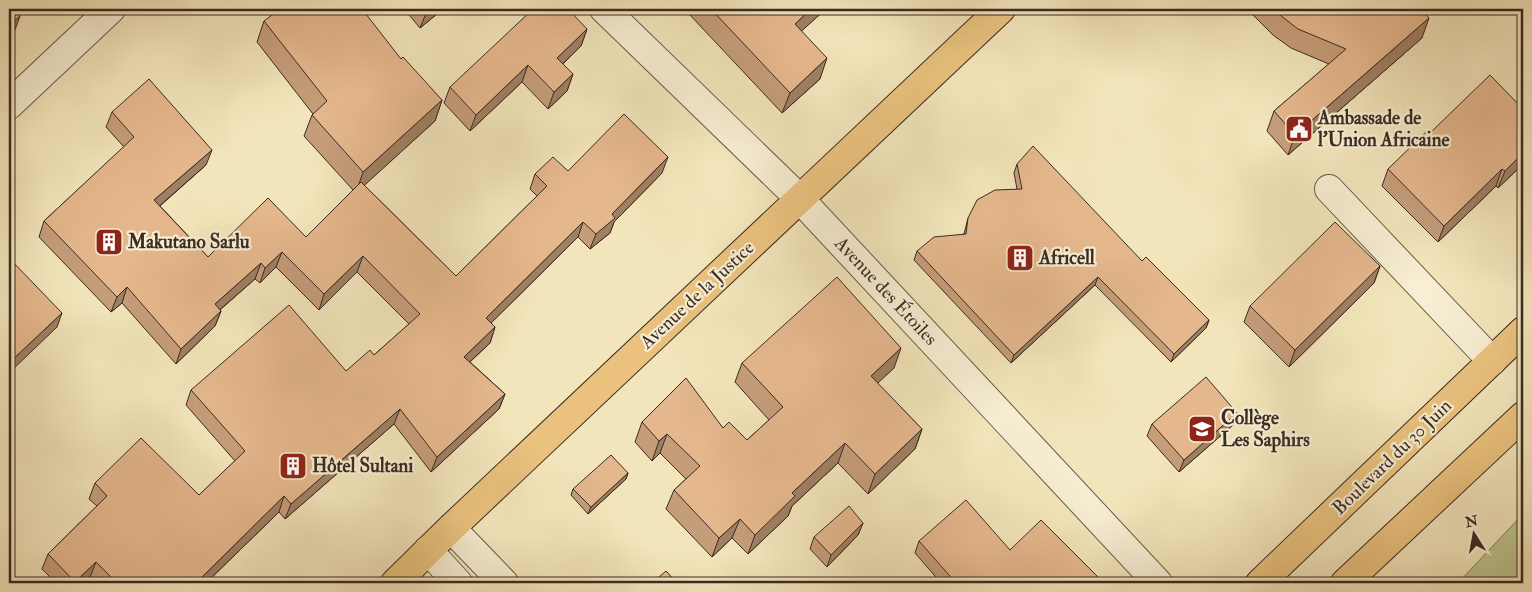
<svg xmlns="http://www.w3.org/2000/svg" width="1532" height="592" viewBox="0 0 1532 592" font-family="'IM FELL Double Pica',serif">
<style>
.green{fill:#bdc48e;stroke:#7c7858}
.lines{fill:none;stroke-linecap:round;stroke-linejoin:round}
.minor-casing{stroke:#685a49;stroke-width:30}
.major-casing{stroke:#3a2b23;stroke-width:30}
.minor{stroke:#f7eed3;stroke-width:28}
.major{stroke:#eac27e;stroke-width:28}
.wall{fill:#c59d79;stroke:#3a2b23}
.shaded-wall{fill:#a08063;stroke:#3a2b23}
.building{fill:#e5b78d;stroke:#3a2b23}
.labels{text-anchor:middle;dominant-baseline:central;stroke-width:4.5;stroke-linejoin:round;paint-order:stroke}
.poi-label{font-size:19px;font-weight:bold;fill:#3a2b23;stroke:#f7eed3;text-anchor:start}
.street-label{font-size:19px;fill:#3a2b23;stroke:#f7eed3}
</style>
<rect width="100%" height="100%" fill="#f3e5bb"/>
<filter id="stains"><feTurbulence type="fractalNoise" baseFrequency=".004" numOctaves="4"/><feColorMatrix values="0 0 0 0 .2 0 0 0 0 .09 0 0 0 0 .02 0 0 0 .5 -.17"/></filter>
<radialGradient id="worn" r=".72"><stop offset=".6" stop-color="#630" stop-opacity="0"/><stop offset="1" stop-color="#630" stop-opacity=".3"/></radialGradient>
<path class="green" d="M1523,514V583H1458Z"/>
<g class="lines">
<defs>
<path id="minor" d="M604,9L799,198L1158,583
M9,105L111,9
M1329,189L1492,361
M451,528L504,583
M428,550L458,583"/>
<path id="major" d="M395,583L451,528L1001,9
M1260,583L1523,331
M1345,583L1523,416"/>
</defs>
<use href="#minor" class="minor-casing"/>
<use href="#major" class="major-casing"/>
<use href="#minor" class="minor"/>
<use href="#major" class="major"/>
</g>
<path class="wall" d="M404,9H443L420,28Z
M691,9H826L801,31L820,79L782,113L689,14Z
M1247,9H1421L1422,38L1288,155L1267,131L1274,111L1329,64L1291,48L1273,35Z
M264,21L401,59L442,100L435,121L364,185L456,276L537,196L530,189L535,174L568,171L662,173L614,222L610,233L590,249L578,237L491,323L495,327L490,343L470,362L505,394L499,409L431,472L394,424L285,519L279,512L206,583H96L90,577L84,583H56L42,569L48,554L97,506L89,499L95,483L199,495L235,461L186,405L191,390L346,371L374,355L409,324L357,272L319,310L276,267L260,283L255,279L220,310L221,311L215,326L176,364L122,303L111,312L39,237L44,221L124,147L106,127L112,112L206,165L160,206L208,257L306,237L353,190L304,136L312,115L313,114L257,42Z
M587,29L581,46L563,64L573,74L567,91L548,109L522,82L470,131L444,103L450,87Z
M1431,132L1523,164L1498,188L1496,186L1438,242L1382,186L1388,169Z
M1017,164L1142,261L1209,320L1206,328L1171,362L1095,285L1011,363L914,260L917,251L964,234L968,218L1017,189L1014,173Z
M1380,266L1374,283L1289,367L1244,322L1250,306Z
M742,363L894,368L877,383L922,429L915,449L868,494L838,463L792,506L788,516L748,554L732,538L712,557L666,509L674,490L686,479L660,453L652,461L635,442L642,422L723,428L747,440L769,420L735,382Z
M1152,424L1233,425L1179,472L1147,436Z
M628,473L626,479L588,514L571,495L573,489Z
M863,523L858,535L827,567L810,549L814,537Z
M919,541L1010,550L1104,583H941L915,553Z"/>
<path class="shaded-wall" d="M429,9H443L420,28L427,11Z
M811,9H826L787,44L795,24Z
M20,16L15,30L9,36V26Z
M1429,18L1422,38L1288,155L1295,135Z
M587,29L581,46L551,75L557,58Z
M827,58L820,79L782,113L790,93Z
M528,65L522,82L470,131L476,115Z
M573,74L567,91L548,109L554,92Z
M442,100L435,121L356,193L363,172Z
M212,150L206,165L149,215L154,200Z
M1523,153V164L1498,188L1505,171Z
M668,157L662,173L614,222L610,233L590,249L596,234L612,214Z
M1502,169L1496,186L1438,242L1444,226Z
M583,222L578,237L481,333L486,318Z
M282,252L276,267L260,283L265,268Z
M363,256L357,272L319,310L324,294Z
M261,263L255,279L209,319L215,304Z
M1380,266L1374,283L1289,367L1295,350Z
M1098,277L1095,285L1011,363L1014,355Z
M127,287L122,303L111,312L117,297Z
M221,311L215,326L176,364L181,349Z
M62,313L57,327L9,373V363Z
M1209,320L1206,328L1171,362L1174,354Z
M495,327L490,343L459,372L464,357Z
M901,348L894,368L864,396L871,376Z
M505,394L499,409L431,472L437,457Z
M400,409L394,424L285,519L291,504Z
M1237,413L1233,425L1179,472L1184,460Z
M922,429L915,449L868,494L875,474Z
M667,434L660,453L652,461L659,441Z
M845,443L838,463L792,506L788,516L748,554L755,535L792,493Z
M628,473L626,479L588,514L591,507Z
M284,496L279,512L206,583H196Z
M740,519L732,538L712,557L719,538Z
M863,523L858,535L827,567L831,555Z
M96,562L90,577L84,583H74Z"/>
<path class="building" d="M9,9H14L20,16L9,26Z
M280,9H362L401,59L403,57L442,100L363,172L312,115L327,101L264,21Z
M533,9H568L587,29L557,58L573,74L554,92L528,65L476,115L450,87Z
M711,9H811L795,24L827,58L790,93Z
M1274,9H1421L1429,18L1295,135L1274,111L1346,49L1298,29L1280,15Z
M1490,75L1523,109V153L1505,171L1502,169L1444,226L1388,169L1429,129L1431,132Z
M149,79L212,150L154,200L208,257L268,198L306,237L361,182L456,276L547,186L535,174L553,157L568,171L624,114L668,157L612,214L615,218L596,234L583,222L486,318L495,327L464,357L505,394L437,457L400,409L291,504L284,496L196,583H117L96,562L75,582L48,554L107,496L95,483L141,438L199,495L245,451L191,390L289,305L346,371L370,350L374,355L420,314L363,256L324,294L282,252L265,268L261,263L215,304L221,311L181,349L127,287L117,297L44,221L134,137L112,112Z
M1033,146L1142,261L1146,257L1209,320L1174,354L1098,277L1014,355L917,251L934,237L966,234L968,218L977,200L995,190L1022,189L1017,164Z
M1335,222L1380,266L1295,350L1250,306Z
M9,258L62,313L9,363Z
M837,277L901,348L871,376L922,429L875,474L845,443L792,493L795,496L755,535L740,519L719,538L674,490L700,466L667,434L659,441L642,422L686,378L723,428L729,422L747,440L783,407L742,363Z
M1206,377L1237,413L1184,460L1152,424Z
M611,455L628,473L591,507L573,489Z
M966,500L1010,550L1041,520L1104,583H956L919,541Z
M849,506L863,523L831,555L814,537Z
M666,571L677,583H652Z"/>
<defs>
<symbol id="civic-square" viewBox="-11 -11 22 22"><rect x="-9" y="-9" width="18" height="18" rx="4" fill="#8f2418" stroke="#f7eed3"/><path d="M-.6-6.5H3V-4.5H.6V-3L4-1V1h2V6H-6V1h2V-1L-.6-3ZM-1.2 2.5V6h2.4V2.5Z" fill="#fff"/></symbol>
<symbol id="building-square" viewBox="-11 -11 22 22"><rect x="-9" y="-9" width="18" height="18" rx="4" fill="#8f2418" stroke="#f7eed3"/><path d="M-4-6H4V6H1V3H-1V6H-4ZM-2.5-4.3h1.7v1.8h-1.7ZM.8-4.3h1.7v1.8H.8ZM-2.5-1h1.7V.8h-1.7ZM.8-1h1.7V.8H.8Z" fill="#fff"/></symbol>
<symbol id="school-square" viewBox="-11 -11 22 22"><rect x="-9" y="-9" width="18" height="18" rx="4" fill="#8f2418" stroke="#f7eed3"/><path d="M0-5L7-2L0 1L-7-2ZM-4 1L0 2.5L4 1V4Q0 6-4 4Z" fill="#fff"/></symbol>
</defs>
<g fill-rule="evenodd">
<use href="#civic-square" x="1283" y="113" width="32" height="32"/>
<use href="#building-square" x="93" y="226" width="32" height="32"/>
<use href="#building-square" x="1004" y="242" width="32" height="32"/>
<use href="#school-square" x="1186" y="413" width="32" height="32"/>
<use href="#building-square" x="277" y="450" width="32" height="32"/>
</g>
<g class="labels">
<g class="poi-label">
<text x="1318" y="118">Ambassade de<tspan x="1318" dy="22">l'Union Africaine</tspan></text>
<text x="128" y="242">Makutano Sarlu</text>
<text x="1039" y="258">Africell</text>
<text x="1221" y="418">Collège<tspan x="1221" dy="22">Les Saphirs</tspan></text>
<text x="312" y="466">Hôtel Sultani</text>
</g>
<g class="street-label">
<text transform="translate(886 291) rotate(47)">Avenue des Étoiles</text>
<text transform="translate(697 295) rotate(-43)">Avenue de la Justice</text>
<text transform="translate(1392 457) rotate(-44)">Boulevard du 30 Juin</text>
</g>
</g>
<rect width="1532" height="592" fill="none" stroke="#f3e5bb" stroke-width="30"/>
<rect x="10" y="10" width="1512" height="572" fill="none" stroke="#3a2b23" stroke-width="2.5"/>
<rect x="15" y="15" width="1502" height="562" fill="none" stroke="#3a2b23"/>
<g transform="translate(1474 534) rotate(349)" stroke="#f7eed3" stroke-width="4" paint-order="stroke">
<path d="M0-4L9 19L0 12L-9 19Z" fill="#3a2b23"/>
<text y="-8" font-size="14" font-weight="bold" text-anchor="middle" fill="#3a2b23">N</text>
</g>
<rect width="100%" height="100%" filter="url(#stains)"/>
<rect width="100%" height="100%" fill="url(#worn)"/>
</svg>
